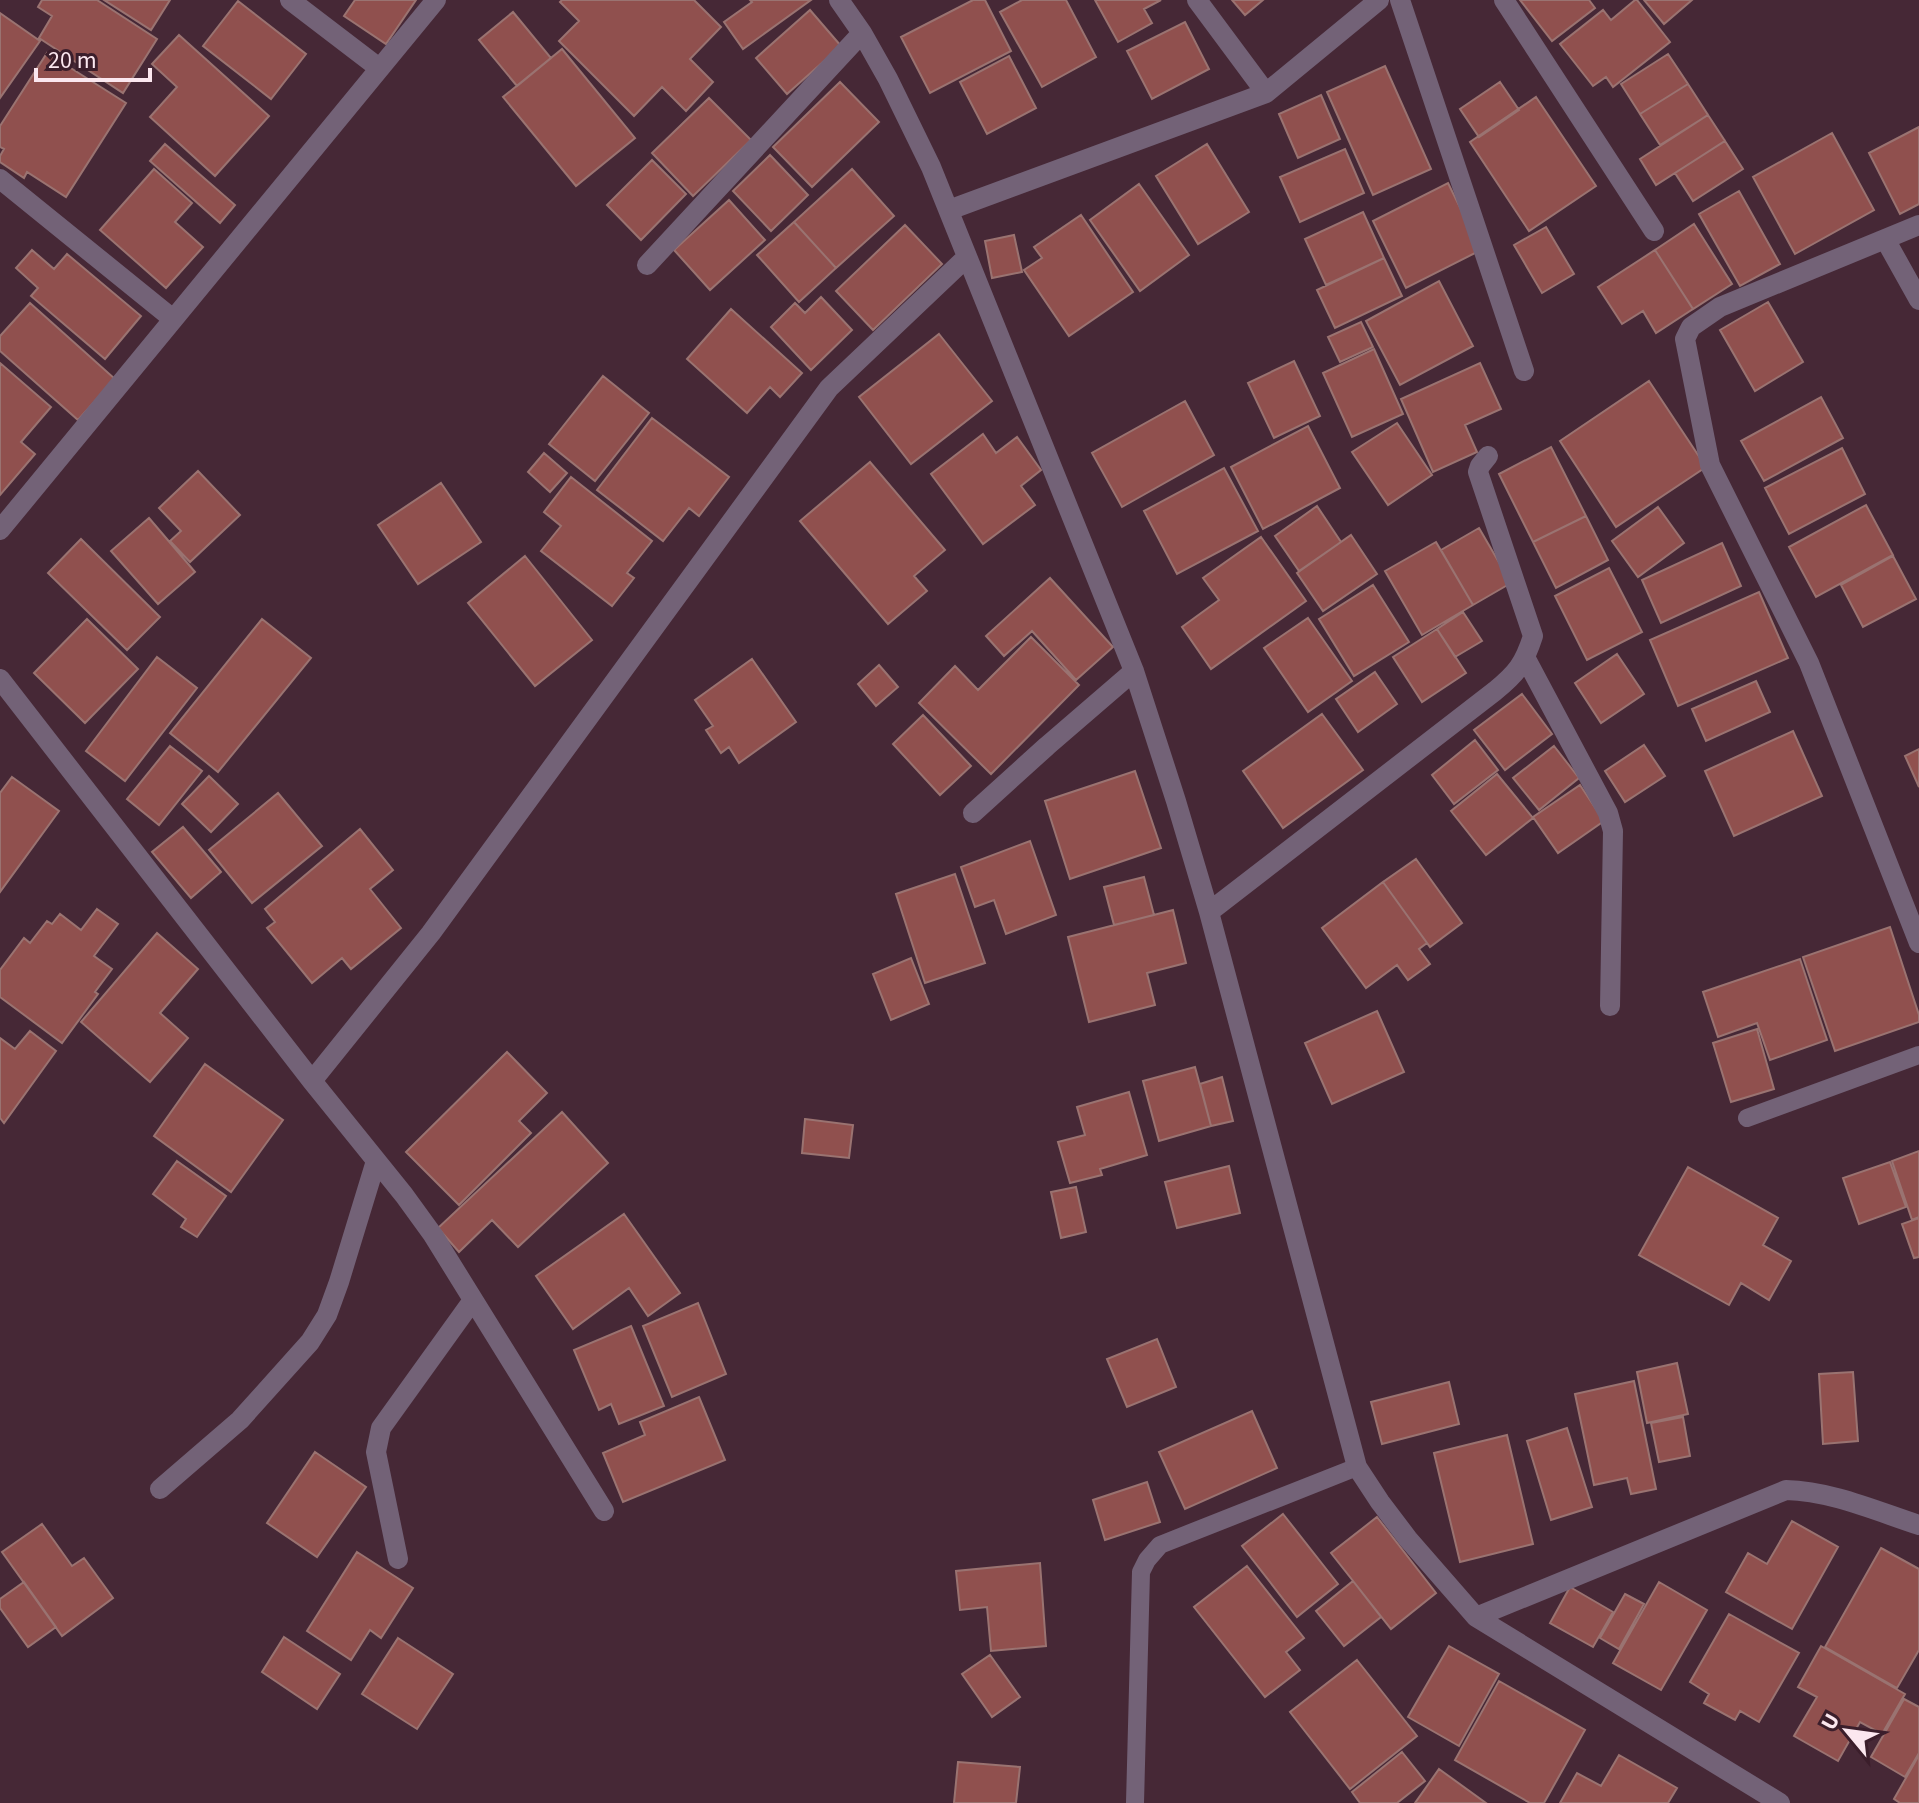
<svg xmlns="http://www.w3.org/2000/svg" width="1919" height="1803" viewBox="0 0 1919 1803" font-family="'Source Sans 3',sans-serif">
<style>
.building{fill:#90504e;stroke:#9a7371;stroke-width:2}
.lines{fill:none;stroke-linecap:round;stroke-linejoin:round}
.lane{stroke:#736277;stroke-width:18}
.street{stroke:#736277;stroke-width:20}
</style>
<rect width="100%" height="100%" fill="#462836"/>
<path class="building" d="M42,0H97L157,39L123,93L39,38L52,16L38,7Z
M104,0H170L151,30Z
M355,0H416L386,44L344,16Z
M562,0H694L721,27L690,59L713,82L686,111L662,87L634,116L559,41L579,21L560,2Z
M750,0H811L743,49L724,22L752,2Z
M973,0H985L1011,51L930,93L901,37Z
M1022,0H1066L1096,57L1042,87L1000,12Z
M1095,0H1161L1144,9L1152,23L1118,42Z
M1232,0H1263L1245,15Z
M1520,0H1589L1595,8L1552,41Z
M1635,0H1637L1670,42L1613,87L1606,77L1593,86L1560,44L1603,10L1611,20Z
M1644,0H1692L1664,24Z
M238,1L306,54L271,99L203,46Z
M810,10L841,46L787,94L756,58Z
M513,12L551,58L517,86L479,40Z
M0,13L40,41L0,98Z
M1185,22L1209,69L1152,99L1127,51Z
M179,35L269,116L215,176L150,117L177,87L152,64Z
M562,49L635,138L576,186L503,97Z
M47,53L126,103L66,197L27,172L24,178L0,162V156L4,149L0,147V126Z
M1668,54L1688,84L1640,114L1621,84Z
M1009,56L1036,108L987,134L960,82Z
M1385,66L1431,169L1373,195L1327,92Z
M840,82L879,122L812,187L773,147Z
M1500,82L1519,110L1479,137L1460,109Z
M1688,84L1708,115L1660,145L1640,114Z
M1321,95L1340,139L1298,158L1279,114Z
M1536,97L1596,186L1529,231L1470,142Z
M709,98L751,140L693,196L652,153Z
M1708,115L1725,141L1656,185L1640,159Z
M1919,127V204L1900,214L1869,153Z
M1832,133L1874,210L1795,254L1753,177Z
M1725,141L1743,169L1693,201L1675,173Z
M165,144L235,205L220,223L150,161Z
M1207,144L1249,212L1198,244L1156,176Z
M1345,149L1364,193L1300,222L1280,177Z
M770,155L808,195L771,231L733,191Z
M652,160L686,194L641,240L607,205Z
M154,169L192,203L175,222L203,247L166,288L100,230Z
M852,169L894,216L836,268L794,222Z
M1448,183L1481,250L1406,288L1373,221Z
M1139,184L1189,255L1140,291L1090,220Z
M1739,191L1780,264L1740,286L1699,214Z
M729,200L765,240L710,290L674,250Z
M1363,212L1384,258L1326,285L1305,239Z
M1081,215L1133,292L1069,336L1024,270L1042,258L1034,247Z
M794,222L836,268L799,302L757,255Z
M1694,224L1732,284L1693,309L1655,250Z
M905,225L942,264L873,330L836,291Z
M1546,227L1574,274L1542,293L1514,245Z
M1014,235L1022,272L992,278L985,241Z
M32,250L54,269L67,254L141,316L105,359L31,296L38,288L16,268Z
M1655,250L1693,309L1656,333L1643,311L1622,324L1598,287Z
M1384,258L1402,296L1335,328L1317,290Z
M1439,281L1473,346L1400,385L1366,321Z
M821,297L852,330L811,370L771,327L795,303L805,313Z
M1768,302L1803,362L1755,391L1720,330Z
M30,303L115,379L78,420L0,351V336Z
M731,309L802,373L780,397L770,387L747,413L687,359Z
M1361,322L1373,347L1340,362L1328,337Z
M939,334L992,401L911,464L859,397Z
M1374,349L1403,414L1352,437L1323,373Z
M1294,361L1320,416L1274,438L1248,383Z
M0,363L51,407L21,442L35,454L0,495Z
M1480,363L1501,409L1465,425L1477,452L1433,472L1401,399Z
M603,376L649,413L595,481L549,444Z
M1649,381L1706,467L1616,527L1560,441Z
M1821,397L1843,438L1764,481L1741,441Z
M1185,401L1214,455L1122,507L1092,453Z
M652,418L729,477L699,516L689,508L663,541L597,490Z
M1397,423L1432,475L1388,505L1352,452Z
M1308,426L1340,488L1263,529L1231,467Z
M983,434L996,453L1017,437L1041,470L1021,486L1035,505L983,544L931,474Z
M1551,447L1586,516L1533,542L1499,474Z
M1842,448L1865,494L1789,534L1765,488Z
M544,453L567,473L550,492L528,472Z
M870,462L945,550L914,576L927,591L888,624L800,521Z
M1224,468L1258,531L1177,574L1144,511Z
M198,471L240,515L190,562L170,541L181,531L159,508Z
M571,477L652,541L627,573L634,578L612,606L541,551L561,526L544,512Z
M441,483L481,542L418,584L378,525Z
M1866,505L1893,555L1816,597L1789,547Z
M1317,506L1341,542L1299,571L1275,536Z
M1658,507L1684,543L1638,577L1612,541Z
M1586,516L1608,560L1556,588L1533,542Z
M149,518L195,572L158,604L111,551Z
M1479,528L1511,583L1473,605L1441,550Z
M1351,535L1377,574L1323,611L1297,573Z
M1261,537L1306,601L1211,669L1182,627L1219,600L1203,578Z
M81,539L160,617L127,650L48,573Z
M1436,542L1473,605L1422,635L1385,571Z
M1722,543L1741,586L1661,623L1642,580Z
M525,556L592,640L535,686L468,603Z
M1893,556L1916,599L1863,627L1841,585Z
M1609,568L1642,632L1587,660L1555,596Z
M1050,578L1113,647L1076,680L1032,631L1004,656L986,636Z
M1373,585L1409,642L1354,676L1319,619Z
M1759,592L1788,658L1678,706L1650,640Z
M1463,612L1482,641L1455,657L1437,629Z
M1308,618L1352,681L1308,712L1264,648Z
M87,619L138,669L85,723L34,673Z
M262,619L311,658L218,772L170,733Z
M1437,629L1466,673L1422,702L1393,657Z
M1031,637L1079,685L991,774L919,703L955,666L978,690Z
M1617,654L1644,694L1601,723L1575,683Z
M157,657L197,688L125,781L86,751Z
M752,659L796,722L739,763L729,747L721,753L706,730L713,726L695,700Z
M879,665L898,687L876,706L858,684Z
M1375,672L1397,704L1358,732L1336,699Z
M1756,681L1770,712L1706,741L1692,709Z
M1522,694L1552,734L1505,770L1474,730Z
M1322,714L1363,770L1283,828L1243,771Z
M923,715L971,766L940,795L893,744Z
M1793,731L1822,796L1734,836L1705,771Z
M1475,740L1498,770L1454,804L1432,775Z
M1644,745L1665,776L1625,802L1605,771Z
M170,746L202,771L159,825L127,799Z
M1554,746L1579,778L1539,810L1513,778Z
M1919,749V787L1905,756Z
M1135,771L1161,848L1070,879L1045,801Z
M1497,774L1533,818L1486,855L1451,811Z
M209,776L238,804L211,832L182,804Z
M12,777L59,811L0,892V793Z
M1580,785L1604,821L1558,853L1533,817Z
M278,793L322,846L252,903L209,850Z
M183,827L221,872L191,898L152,852Z
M360,829L393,870L370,889L401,928L351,969L342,958L312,983L267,928L275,922L265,909Z
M1030,841L1056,915L1006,934L994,900L975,907L961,867Z
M1416,859L1462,923L1430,947L1383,882Z
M955,874L985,963L925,983L896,894Z
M1144,877L1154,915L1114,925L1104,887Z
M1383,882L1427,943L1419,949L1430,964L1408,980L1397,965L1366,988L1322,928Z
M97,909L118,924L94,956L112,969L95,992L98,994L62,1043L0,997V970L24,938L30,943L47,921L52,924L60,914L81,930Z
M1173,910L1186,963L1147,973L1155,1005L1089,1022L1068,937Z
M1890,927L1919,1015V1022L1835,1051L1803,957Z
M157,933L198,969L160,1013L188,1038L150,1082L81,1022Z
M911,958L929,1004L891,1020L873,974Z
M1800,959L1827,1040L1770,1060L1757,1023L1718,1037L1703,992Z
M1377,1011L1404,1072L1332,1104L1305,1043Z
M1757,1029L1774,1089L1731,1102L1713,1043Z
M30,1031L56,1051L4,1123L0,1118V1038L15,1049Z
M507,1052L547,1093L519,1121L531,1133L459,1205L406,1152Z
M205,1064L283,1120L231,1192L154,1136Z
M1195,1067L1211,1126L1159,1141L1143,1081Z
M1222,1077L1233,1121L1211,1126L1200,1084Z
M1129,1092L1147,1155L1100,1169L1102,1175L1070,1183L1058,1142L1085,1135L1077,1107Z
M562,1112L608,1163L518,1247L492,1220L459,1252L438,1228Z
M805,1119L853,1125L849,1158L802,1153Z
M1919,1151V1217L1912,1220L1892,1161Z
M177,1161L226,1196L197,1237L181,1227L186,1219L153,1194Z
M1890,1162L1906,1207L1859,1224L1843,1178Z
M1229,1166L1240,1213L1177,1228L1165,1182Z
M1688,1167L1778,1218L1763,1245L1791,1261L1769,1300L1741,1283L1729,1305L1639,1255Z
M1076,1187L1086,1232L1061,1238L1051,1192Z
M624,1214L680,1293L648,1316L629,1288L573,1329L536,1276Z
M1919,1218V1257L1914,1258L1902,1224Z
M698,1303L726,1374L672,1397L643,1326Z
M631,1326L664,1406L619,1424L611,1404L599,1410L574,1350Z
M1157,1339L1176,1387L1127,1407L1107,1359Z
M1677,1363L1688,1414L1647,1423L1637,1372Z
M1853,1372L1858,1441L1823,1444L1819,1374Z
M1634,1381L1656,1489L1631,1494L1627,1478L1594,1485L1575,1394Z
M1449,1382L1459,1424L1382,1444L1371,1402Z
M699,1397L725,1460L623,1502L603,1453L645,1435L640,1422Z
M1252,1411L1277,1468L1185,1509L1159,1452Z
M1683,1417L1690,1456L1659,1462L1651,1423Z
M1567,1428L1592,1507L1551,1520L1527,1441Z
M1507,1435L1533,1544L1460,1562L1434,1453Z
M315,1452L366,1487L317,1557L267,1523Z
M1147,1482L1160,1522L1105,1540L1093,1500Z
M1283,1514L1338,1584L1297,1617L1242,1546Z
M1377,1517L1436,1593L1391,1629L1331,1553Z
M1792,1521L1838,1547L1792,1629L1726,1592L1748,1553L1767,1564Z
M42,1524L72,1566L84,1558L113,1598L62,1636L2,1552Z
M1881,1548L1919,1569V1650L1897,1688L1825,1647Z
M357,1552L413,1588L381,1638L370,1630L351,1660L307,1631Z
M1040,1563L1046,1646L991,1651L987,1607L960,1610L956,1571Z
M1247,1566L1304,1638L1286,1652L1300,1670L1265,1697L1194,1607Z
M1353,1581L1381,1617L1344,1646L1316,1611Z
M24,1582L56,1627L28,1647L0,1608V1599Z
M1659,1582L1707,1610L1661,1690L1613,1663Z
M1570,1587L1613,1612L1593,1647L1550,1623Z
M1625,1594L1644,1604L1619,1649L1600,1638Z
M1729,1614L1799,1653L1759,1722L1740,1711L1735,1720L1704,1703L1709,1694L1690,1682Z
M284,1637L340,1674L317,1709L262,1672Z
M398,1638L453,1674L417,1729L362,1694Z
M1449,1646L1499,1674L1459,1746L1408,1717Z
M1821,1646L1905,1694L1882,1734L1860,1722L1838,1761L1794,1736L1817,1697L1798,1687Z
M990,1655L1020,1697L992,1717L962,1674Z
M1357,1660L1417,1736L1350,1789L1290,1712Z
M1499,1681L1585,1730L1544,1803H1530L1455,1760Z
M1904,1699L1919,1707V1753L1905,1777L1871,1757Z
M1402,1752L1425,1781L1397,1803H1360L1352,1792Z
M1619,1755L1677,1788L1668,1803H1560L1577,1773L1601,1786Z
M1919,1755V1803H1900L1894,1799Z
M958,1762L1020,1767L1016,1803H954Z
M1439,1769L1486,1803H1415Z"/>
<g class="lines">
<path class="lane" d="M1747,1118L1919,1055
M1135,1803L1141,1572L1147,1560L1160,1545L1357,1467"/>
<path class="street" d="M290,0L379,68
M839,0L862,33L888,79L931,167L1134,671L1176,801L1209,912L1357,1467L1380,1502L1408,1539L1476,1617L1780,1803
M1197,0L1266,93
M1400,0L1524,371
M1504,0L1654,231
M0,179L173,319
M949,210L1266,93L1379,0
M1919,225L1720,307L1691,327L1685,339L1710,465L1809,663L1919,943
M1885,239L1919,300
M647,265L862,33
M0,530L436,0
M1526,659L1608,813L1613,831L1610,1006
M0,679L312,1081L404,1195L433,1235L604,1511
M973,813L1047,746L1134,671
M1209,912L1495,691C1517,673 1524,664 1533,636L1478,472L1480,466L1488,456
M312,1081L431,933L829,388L967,257
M160,1489L240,1420L310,1342L327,1315L339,1282L376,1161
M398,1559L376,1452L381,1428L473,1300
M1476,1617L1786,1490C1831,1491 1876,1511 1919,1525"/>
</g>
<g transform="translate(1847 1731) rotate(299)" stroke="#3b1e2b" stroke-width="6" paint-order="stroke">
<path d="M0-6L14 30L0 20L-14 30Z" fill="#fbe7ef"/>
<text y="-12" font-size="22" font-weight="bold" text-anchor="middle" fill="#fbe7ef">U</text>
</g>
<path d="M36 68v12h114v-12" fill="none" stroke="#fbe7ef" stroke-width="4"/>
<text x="48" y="68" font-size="24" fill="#fbe7ef" stroke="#3b1e2b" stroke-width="6" paint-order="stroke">20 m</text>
</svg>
